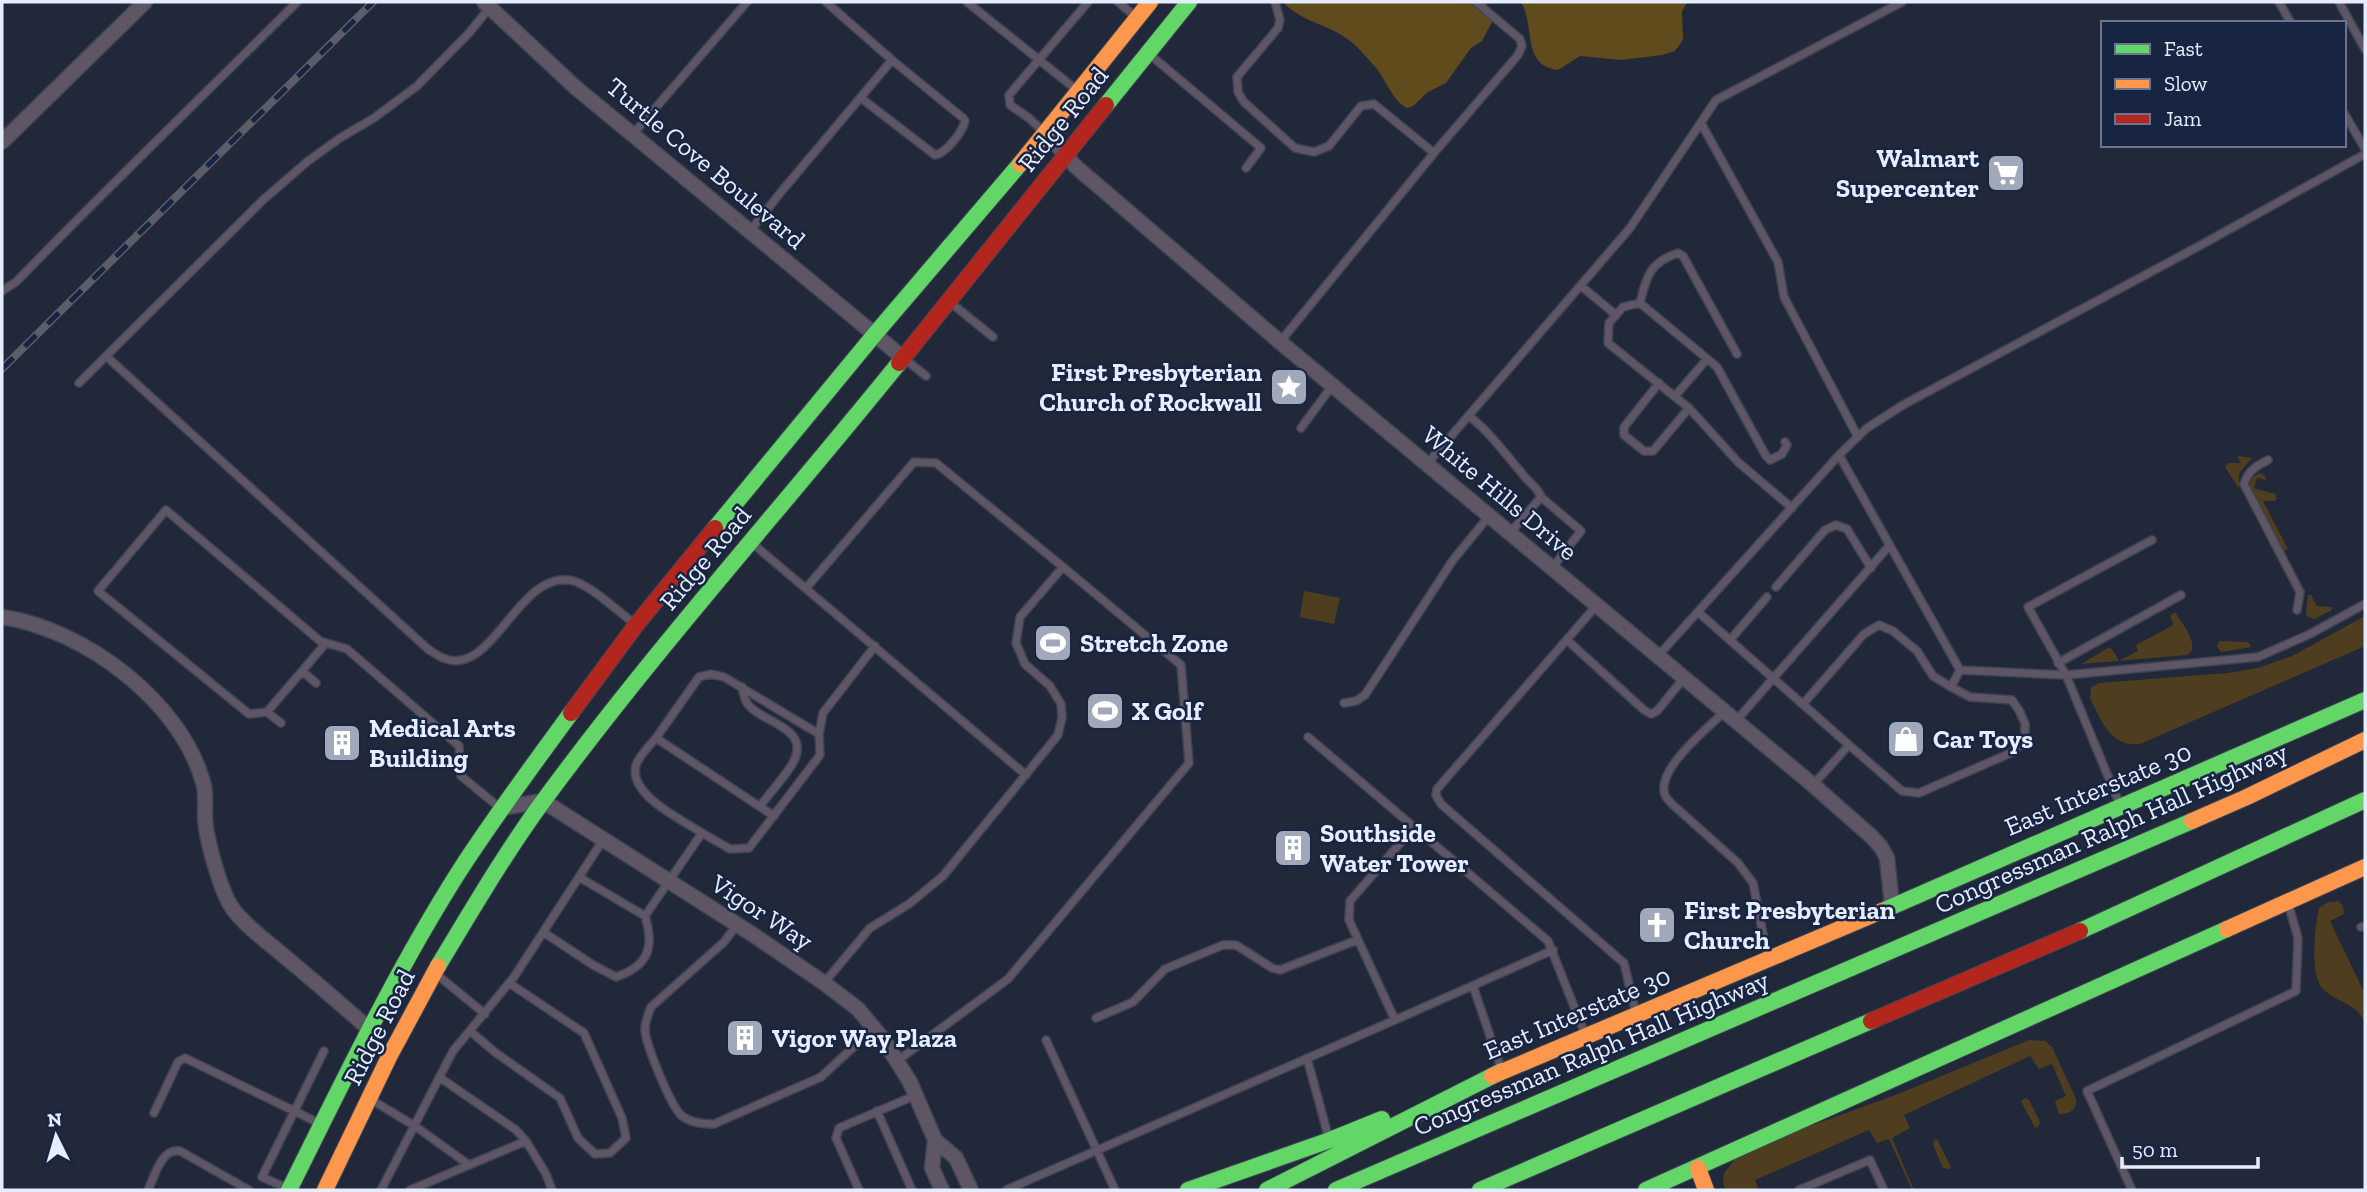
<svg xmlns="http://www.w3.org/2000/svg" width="2367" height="1192" viewBox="0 0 2367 1192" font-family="'Zilla Slab',serif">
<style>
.green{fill:#4e3e1f}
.forest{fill:#5f4b1c}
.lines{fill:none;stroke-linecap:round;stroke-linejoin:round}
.lane-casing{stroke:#3e4453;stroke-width:10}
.street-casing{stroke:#3e4453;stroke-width:17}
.fast-casing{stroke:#3e4453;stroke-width:18}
.slow-casing{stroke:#3e4453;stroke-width:18}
.jam-casing{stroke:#3e4453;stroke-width:18}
.lane{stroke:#5e5664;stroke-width:7}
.street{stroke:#5e5664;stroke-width:14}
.fast{stroke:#63d668;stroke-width:16}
.slow{stroke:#ff974d;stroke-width:16}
.jam{stroke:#b3261e;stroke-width:16}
.rail-casing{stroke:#5d5d69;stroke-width:8}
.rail{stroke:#172543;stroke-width:5;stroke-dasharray:16;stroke-linecap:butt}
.labels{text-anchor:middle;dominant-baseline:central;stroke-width:5;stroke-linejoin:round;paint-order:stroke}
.street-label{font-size:26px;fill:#e5edfe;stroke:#172543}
.poi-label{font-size:26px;font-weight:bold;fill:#e5edfe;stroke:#172543;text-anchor:start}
</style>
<rect width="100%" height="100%" fill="#212839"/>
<path class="green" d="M2237,456L2252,458L2239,473V489L2225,467L2228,463H2241Z
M2260,473L2264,475L2267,480L2257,478L2254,488L2275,494L2277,498L2275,501H2263L2288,549L2284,551L2251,492C2248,482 2251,477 2260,473Z
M1304,591L1340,598L1334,624L1300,617Z
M2308,595H2311L2317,606L2332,607V610L2314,619L2307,616L2306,611Z
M2173,613H2176C2182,624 2202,647 2187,655L2081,664L2108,648L2112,649L2119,661L2138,651L2136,645L2172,626L2173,623L2170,616Z
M2365,616V646L2140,744C2111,748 2101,720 2090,698L2091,688L2099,683L2228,673L2258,668L2292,656Z
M2219,641L2248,642L2251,647L2221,652L2217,646Z
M2338,901L2343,906L2344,914L2330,921L2363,990L2365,989V1022C2356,1002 2337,1003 2323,989C2309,974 2315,927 2319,908L2328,902Z
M2029,1040L2045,1041L2052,1047L2076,1099C2078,1109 2068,1115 2059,1114L2055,1101L2066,1096L2052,1064L2039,1069L2030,1056L1904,1115L1910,1128L1892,1138L1914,1190H1912L1889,1139L1877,1143L1869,1130L1755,1180L1759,1190H1726L1723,1184L1724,1173L1736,1158L1788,1134L1898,1094Z
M2025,1098L2029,1100L2040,1122L2039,1126L2035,1128L2021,1101Z
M1937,1139L1951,1167L1949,1169L1943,1168L1933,1145L1934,1141Z"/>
<path class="forest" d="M1283,2H1486L1492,22L1482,41L1471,48L1446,83L1428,92L1413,106L1407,108C1392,100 1387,82 1377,69C1369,60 1359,48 1350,41C1329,24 1301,22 1283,2Z
M1521,2H1687L1682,12L1683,40L1675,51L1662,55L1621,60L1580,56L1558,70C1521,65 1536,28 1521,2Z"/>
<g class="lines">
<defs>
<path id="lane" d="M967,2L1078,91
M1118,2L1137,18
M1275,2L1280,20L1278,28L1237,77L1238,92L1244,102L1295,148L1314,152L1329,146L1361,106L1374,104L1434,153
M2279,2L2291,23
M2339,2L2365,49
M1148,53L1261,148L1246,168
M861,98L935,155C946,153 962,133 965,121L963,118L892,60
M2344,113L2365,149
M1701,123L1778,262L1784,297L1858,437
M1045,133L1029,118L1010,105L1009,95L1088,2
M633,134L747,2
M750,231L781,192L892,60L826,2
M1581,286L1616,315L1609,323L1608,343L1689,408L1738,462L1792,508
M2,291L16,282C108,187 204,95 297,2
M950,302L993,337
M1640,303C1646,277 1650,262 1678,253L1683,256L1737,354
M1616,315L1623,307L1640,303L1717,367L1766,456L1770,460L1782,454L1787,445L1785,442
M1280,342L1434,153L1518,55L1522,46L1520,39L1476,2
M106,356L429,650C433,652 438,656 443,658C492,679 517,573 569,580C588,582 620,613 636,625
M905,359L926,376
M79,383L263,200L308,161L340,138L374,118L417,86L469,33L490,7
M1659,383L1624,427V435L1644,451H1653L1689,408
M1675,396L1707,359
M1469,416C1491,433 1506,455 1525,477C1531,484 1538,488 1541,497
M1301,428L1332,386
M1839,455L1960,670L2066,675
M2268,460C2256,466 2248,471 2244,484L2300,592L2297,610
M1427,464L1630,228L1716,100L1902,2
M1510,533L1541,497L1581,531L1552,568
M752,543L1026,775
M807,587L914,462L936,463L1063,567
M1776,587L1825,530L1836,525L1847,529L1871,568
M1596,606L1437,789L1436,795L1441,804L1624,963L1636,1014
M1698,612L1849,745L1813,785
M1567,640L1644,710L1651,714L1657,711L1684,678
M1730,640L1767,597
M326,643L267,712L249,714L98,591L166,510L320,641L347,649L459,746L461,776L500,808
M1658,656L1839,455L1867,428L1903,405L2201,245L2365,154
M2058,663L2181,595
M302,671L316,683
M2066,675L2028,607L2152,540
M742,687C743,692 744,699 747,703C759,723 816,727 791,766C782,780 770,793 760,806
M1344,703L1356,701L1365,695L1453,560L1489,516
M1803,704L1864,634L1879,625L1893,631L1917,651L1933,676L1951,687
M267,712L281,723
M1724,712C1708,728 1655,770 1665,795C1666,798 1669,801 1672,804L1738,863L1753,883L1768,960
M1736,721L1889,546
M1308,737L1548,941L1585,1034
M656,738L699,677L711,674L724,677L819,734
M1849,745L1902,791L1919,793L2013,752L2025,739V724L2020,712L2012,700L1970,697L1951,687L1960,670
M2120,805L2066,675L2258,657L2310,634L2365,604
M1415,826L1350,901L1349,920L1395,1020L1553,950
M702,833C681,819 628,795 636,765C639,756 650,745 656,738L774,816
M645,916L702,833L730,849L749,848L820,755L819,734L823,713L875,646
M737,925L724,942L651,1007C648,1015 645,1021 645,1029C645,1043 671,1107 682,1116C691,1123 702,1124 714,1124L821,1077L874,1028
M2361,927L2365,926
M543,932L593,965L616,977C648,966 655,948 645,916L579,877
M435,973L485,1014
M824,983L870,928L909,904L943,876L1058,735L1062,718L1061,704L1050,686L1025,664L1016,643L1020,617L1063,567L1181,665L1189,763L1008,979L897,1061
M1473,986L1501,1068
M1096,1018L1133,1002L1165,969L1223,945H1236L1272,968L1280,970L1357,940
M470,1031L496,1053L560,1098L578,1138L595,1154L610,1153L626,1138L622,1118L584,1033L509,983
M1046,1040L1115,1190
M1307,1058L1329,1139
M439,1077L516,1130L526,1141
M370,1099L415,1126L469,1165
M877,1111L912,1190
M154,1113L178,1062L185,1058L321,1124
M289,1189L262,1177L324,1051
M148,1190C155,1176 161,1148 180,1151L249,1190
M381,1190L453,1051L514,977L603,840
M410,1190L526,1141L546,1174L552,1190
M859,1190L836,1138L839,1128L916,1095
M1006,1190L1395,1020
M1799,1190L1870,1160L1884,1190
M2132,1190L2087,1091L2296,991L2298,938L2288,903"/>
<path id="street" d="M484,2L575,87L902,357
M1046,133L1075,166L1280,342L1813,785L1872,837L1881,847L1887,858L1892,905
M2,142L145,2
M2,617C84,629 183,702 204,786C206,796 205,808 205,818C206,839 221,893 233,909C246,927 268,942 284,956C313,980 341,1004 369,1029
M501,808L543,801L752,934L824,983L858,1009L883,1039L910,1082L935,1140L932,1168L942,1190
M935,1140L956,1158L971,1190"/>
<path id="fast" d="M1106,105L1189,2
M715,528L875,334L1020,164
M1882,911L2365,700
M2080,931L2365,800
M438,966C472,910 505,853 544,800C655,649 781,509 899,363
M289,1190C343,1082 395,972 460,870C495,816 533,765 571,713
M1188,1190L1330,1140L1382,1119
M1267,1190L1502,1071
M1336,1190L2192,821
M1480,1190L1871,1021
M1646,1190L2227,929"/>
<path id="slow" d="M1020,164L1150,2
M2192,821L2247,797L2365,740
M2227,929L2365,867
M1492,1076L1882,911
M1698,1168L1706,1190
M325,1190L389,1057L438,966"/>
<path id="jam" d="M899,363L1106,105
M571,713L636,625L715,528
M1871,1021L2080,931"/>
</defs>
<use href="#lane" class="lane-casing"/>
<use href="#street" class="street-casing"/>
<use href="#fast" class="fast-casing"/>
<use href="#slow" class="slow-casing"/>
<use href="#jam" class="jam-casing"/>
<use href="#lane" class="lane"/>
<use href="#street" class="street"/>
<use href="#fast" class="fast"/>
<use href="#slow" class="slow"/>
<use href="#jam" class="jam"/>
<defs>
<path id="rail" d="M2,369L373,2"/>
</defs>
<use href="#rail" class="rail-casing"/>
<use href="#rail" class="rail"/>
</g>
<defs>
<symbol id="supermarket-square" viewBox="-11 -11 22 22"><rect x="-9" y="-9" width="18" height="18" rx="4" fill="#a0a8b9" stroke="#172543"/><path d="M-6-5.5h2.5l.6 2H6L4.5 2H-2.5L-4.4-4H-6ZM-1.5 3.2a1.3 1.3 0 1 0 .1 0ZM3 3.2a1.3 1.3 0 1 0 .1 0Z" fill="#fff"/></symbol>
<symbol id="sight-square" viewBox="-11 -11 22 22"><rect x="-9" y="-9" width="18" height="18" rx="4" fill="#a0a8b9" stroke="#172543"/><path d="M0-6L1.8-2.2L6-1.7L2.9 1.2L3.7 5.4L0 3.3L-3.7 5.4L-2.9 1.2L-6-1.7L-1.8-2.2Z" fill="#fff"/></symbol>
<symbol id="stadium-square" viewBox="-11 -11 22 22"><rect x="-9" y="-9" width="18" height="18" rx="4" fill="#a0a8b9" stroke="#172543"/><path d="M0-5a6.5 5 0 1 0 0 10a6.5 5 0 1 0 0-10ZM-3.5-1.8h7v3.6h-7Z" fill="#fff"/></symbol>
<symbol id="shop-square" viewBox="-11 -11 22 22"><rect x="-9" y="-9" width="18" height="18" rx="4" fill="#a0a8b9" stroke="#172543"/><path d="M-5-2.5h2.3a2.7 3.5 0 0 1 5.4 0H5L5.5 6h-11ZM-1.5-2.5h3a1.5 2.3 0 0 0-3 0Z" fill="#fff"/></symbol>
<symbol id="building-square" viewBox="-11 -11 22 22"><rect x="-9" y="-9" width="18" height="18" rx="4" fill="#a0a8b9" stroke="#172543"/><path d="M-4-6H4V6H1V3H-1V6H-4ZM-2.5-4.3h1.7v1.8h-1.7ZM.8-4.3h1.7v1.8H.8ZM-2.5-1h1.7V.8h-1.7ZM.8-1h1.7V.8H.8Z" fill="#fff"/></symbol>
<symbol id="church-square" viewBox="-11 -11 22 22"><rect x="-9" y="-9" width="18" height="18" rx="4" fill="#a0a8b9" stroke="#172543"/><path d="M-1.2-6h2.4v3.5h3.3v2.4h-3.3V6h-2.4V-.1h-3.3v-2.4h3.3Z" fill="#fff"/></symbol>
</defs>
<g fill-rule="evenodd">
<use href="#supermarket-square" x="1984" y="151" width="44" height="44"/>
<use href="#sight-square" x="1267" y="365" width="44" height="44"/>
<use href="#stadium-square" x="1031" y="621" width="44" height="44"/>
<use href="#stadium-square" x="1083" y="689" width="44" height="44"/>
<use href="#shop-square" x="1884" y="717" width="44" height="44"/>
<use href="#building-square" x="320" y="721" width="44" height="44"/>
<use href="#building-square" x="1271" y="826" width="44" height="44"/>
<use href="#church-square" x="1635" y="903" width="44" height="44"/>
<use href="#building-square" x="723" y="1016" width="44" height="44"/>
</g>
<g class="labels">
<g class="street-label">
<text transform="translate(1063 119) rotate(-51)">Ridge Road</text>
<text transform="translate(706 163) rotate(40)">Turtle Cove Boulevard</text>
<text transform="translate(1500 493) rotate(40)">White Hills Drive</text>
<text transform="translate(705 558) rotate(-50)">Ridge Road</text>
<text transform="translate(2098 789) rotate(-23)">East Interstate 30</text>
<text transform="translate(2111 828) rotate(-24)">Congressman Ralph Hall Highway</text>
<text transform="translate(762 912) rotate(33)">Vigor Way</text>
<text transform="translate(1577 1013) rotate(-23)">East Interstate 30</text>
<text transform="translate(379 1027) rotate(-63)">Ridge Road</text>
<text transform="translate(1591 1053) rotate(-23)">Congressman Ralph Hall Highway</text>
</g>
<g class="poi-label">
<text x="1979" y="158" text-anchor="end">Walmart<tspan x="1979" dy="30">Supercenter</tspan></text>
<text x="1262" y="372" text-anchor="end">First Presbyterian<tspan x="1262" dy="30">Church of Rockwall</tspan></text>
<text x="1080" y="643">Stretch Zone</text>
<text x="1132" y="711">X Golf</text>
<text x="369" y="728">Medical Arts<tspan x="369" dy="30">Building</tspan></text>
<text x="1933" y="739">Car Toys</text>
<text x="1320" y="833">Southside<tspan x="1320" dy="30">Water Tower</tspan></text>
<text x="1684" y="910">First Presbyterian<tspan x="1684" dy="30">Church</tspan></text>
<text x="772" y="1038">Vigor Way Plaza</text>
</g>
</g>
<rect width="2367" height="1192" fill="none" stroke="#e5edfe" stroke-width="7"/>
<rect x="2101" y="21" width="245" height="126" fill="#172543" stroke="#69758e" stroke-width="2"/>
<rect x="2115" y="44" width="35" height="10" fill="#63d668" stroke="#69758e" stroke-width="2"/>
<text x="2164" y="56" font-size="21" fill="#e5edfe">Fast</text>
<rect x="2115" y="79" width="35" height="10" fill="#ff974d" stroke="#69758e" stroke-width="2"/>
<text x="2164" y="91" font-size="21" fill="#e5edfe">Slow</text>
<rect x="2115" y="114" width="35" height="10" fill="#b3261e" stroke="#69758e" stroke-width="2"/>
<text x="2164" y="126" font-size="21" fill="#e5edfe">Jam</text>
<g transform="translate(56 1136) rotate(355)" stroke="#172543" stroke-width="5" paint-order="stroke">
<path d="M0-5L12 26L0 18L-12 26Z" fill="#e5edfe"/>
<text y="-10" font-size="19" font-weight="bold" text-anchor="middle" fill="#e5edfe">N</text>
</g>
<path d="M2122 1157v10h136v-10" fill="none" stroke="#e5edfe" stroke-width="3.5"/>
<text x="2132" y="1157" font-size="21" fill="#e5edfe" stroke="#172543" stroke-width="5" paint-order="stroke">50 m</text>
</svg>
